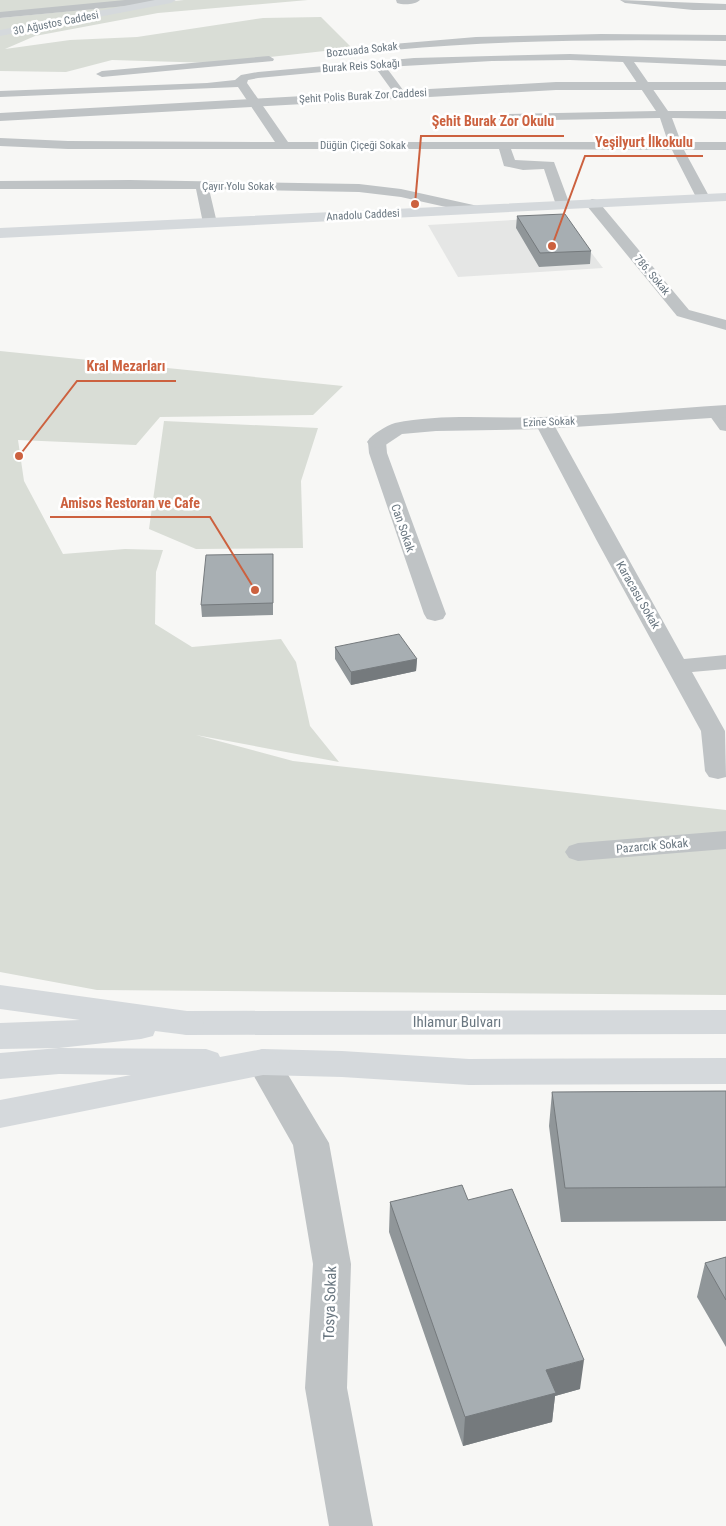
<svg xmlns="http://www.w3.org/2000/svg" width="726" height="1526" viewBox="0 0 726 1526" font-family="'Roboto Condensed',sans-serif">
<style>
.built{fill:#e5e6e5}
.green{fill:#d9ddd6}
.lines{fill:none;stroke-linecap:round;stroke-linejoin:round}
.minor{fill:#bfc3c5;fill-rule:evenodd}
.tertiary{fill:#bfc3c5;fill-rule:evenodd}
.secondary{fill:#d5d9dc;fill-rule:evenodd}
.primary{fill:#d5d9dc;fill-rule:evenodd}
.wall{fill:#909699}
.shaded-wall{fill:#757a7d}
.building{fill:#a7aeb2;stroke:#757a7d}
.labels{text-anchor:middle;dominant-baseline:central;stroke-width:5;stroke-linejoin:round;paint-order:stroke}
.far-street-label{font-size:11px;fill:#6a7781;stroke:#fff}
.street-label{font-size:12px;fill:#6a7781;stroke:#fff}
.near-street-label{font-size:15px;fill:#6a7781;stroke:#fff}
.leader{fill:none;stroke:#cc613f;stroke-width:2}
.callout-dot{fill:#cc613f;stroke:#fff;stroke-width:2}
.callout-label{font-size:14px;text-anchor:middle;font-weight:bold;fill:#cc613f;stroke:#fff;stroke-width:5;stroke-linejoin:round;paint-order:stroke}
</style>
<rect width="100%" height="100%" fill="#f7f7f5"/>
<path class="built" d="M564,217L603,268L458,277L428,225Z"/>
<path class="green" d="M0,0H135L0,14Z
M184,0H308L158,13L35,36L5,49L70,40L137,37L263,18L321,17L352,48L214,63L112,60L66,72L0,71V18Z
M0,351L343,386L313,415L160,417L136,445L18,440L24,481L63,554L125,549L163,550L156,572L155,624L192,647L281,639L296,662L310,726L339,762L196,735L293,761L726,810V995L97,990L0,972Z
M164,421L318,428L301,481L303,548L196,549L149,529Z"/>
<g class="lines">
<path class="minor" d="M396,0H420C415,5 403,5 397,3Z
M620,0L726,4V10H693L625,3Z
M601,34L726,35V41C615,39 504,40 393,50L388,47L393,44L476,37Z
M570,54L726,60V66L634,62L668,111H726V119L672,118L681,142H726V150H684L710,198L708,201H698L672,150L511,149L515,160L554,162L570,205L563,209L556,205L544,169L523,170L504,166L499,149H68L0,146V138L68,141L275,142L238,87L0,97V91L207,83L235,80L241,75L258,72L414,58ZM570,60L623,62L656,111L504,114L500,115L498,118L500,121L660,118L668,142H288L247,83L248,80L258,78L375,67L396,96L400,97L406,94L386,67L492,61Z
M269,56L274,59L273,61L102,77L96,74L102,71Z
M130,180L359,184L401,189L478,206L480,209L473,213L401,197L359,192L209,189L217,223L215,226H205L203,223L196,189H0V181Z
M592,199L597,200L689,310L726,320V330L677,316L587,206L585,203Z
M716,407L722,408L726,413V431L720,430L707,412L710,408Z
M544,418L550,419L553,423L684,659L726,655V669L692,672L725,731L726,777L718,779L709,777L705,771L701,731L597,541L535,423L538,419Z
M377,436L384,438L386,442L387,453L446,614L443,619L435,621L427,619L424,614L369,453L368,442L370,438Z
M726,831V849L578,861L569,858L565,852L569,846L578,843Z"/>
<path class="tertiary" d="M125,0H163L158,3L0,18V12Z
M556,82H726V90H556L0,121V113Z
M726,405V417L544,429L436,431L402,434L384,446L377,448L370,446L367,442C372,434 386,426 395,423C443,413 495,419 543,417C604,415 665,409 726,405Z
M263,1049L275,1053L329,1143L351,1264L347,1388L373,1526H329L305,1388L313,1264L293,1145L246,1062L251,1053Z"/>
<path class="secondary" d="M155,0H176L171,3L0,36V30Z
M726,193V201L0,238V228Z
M726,1010V1034L187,1035L175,1032L170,1023L175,1014L187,1011Z
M263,1049L342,1051L469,1059L726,1058V1084L469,1085L342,1077L263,1075L251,1071L246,1062L251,1053Z"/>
<path class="primary" d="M0,985L187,1011L199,1014L204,1023L199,1032L187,1035L155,1031L153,1036L141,1039L59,1048L0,1049V1023L80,1020L0,1009Z
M59,1048L206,1049L218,1053L220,1057L263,1049L275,1053L280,1062L275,1071L263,1075L0,1128V1100L131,1075L59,1074L0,1079V1053Z"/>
</g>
<path class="wall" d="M517,216L591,251L590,264L539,267L516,228Z
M273,565V615L202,617L201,605Z
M335,647L417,659L416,671L351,685L335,659Z
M726,1091V1221L561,1222L549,1126L552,1092Z
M468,1200L580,1389L555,1396L552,1422L463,1446L389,1232L390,1202Z
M726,1257V1347L697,1297L705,1263Z"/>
<path class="shaded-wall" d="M417,659L416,671L351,685V672Z
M584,1360L580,1389L555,1396L552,1422L463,1446L465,1417L546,1370Z"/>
<path class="building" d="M565,214L591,251L540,253L517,216Z
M273,554V603L201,605L206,555Z
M399,634L417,659L351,672L335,647Z
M726,1091V1187L565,1188L552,1092Z
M462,1185L468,1200L512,1189L584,1360L546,1370L556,1393L465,1417L390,1202Z
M726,1257V1300L705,1263Z"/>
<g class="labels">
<g class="far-street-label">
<text transform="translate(56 23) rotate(-11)">30 Ağustos Caddesi</text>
<text transform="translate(362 50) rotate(-6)">Bozcuada Sokak</text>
<text transform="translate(361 66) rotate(-4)">Burak Reis Sokağı</text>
<text transform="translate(363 96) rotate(-3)">Şehit Polis Burak Zor Caddesi</text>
<text x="363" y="145">Düğün Çiçeği Sokak</text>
<text x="238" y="186">Çayır Yolu Sokak</text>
<text transform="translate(363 215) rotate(-3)">Anadolu Caddesi</text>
<text transform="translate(652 275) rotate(50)">786. Sokak</text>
<text transform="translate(549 422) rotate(-2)">Ezine Sokak</text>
</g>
<g class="street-label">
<text transform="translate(403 528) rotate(71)">Can Sokak</text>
<text transform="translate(638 595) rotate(60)">Karacasu Sokak</text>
<text transform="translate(652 846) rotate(-5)">Pazarcık Sokak</text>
</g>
<g class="near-street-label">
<text x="457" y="1022">Ihlamur Bulvarı</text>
<text transform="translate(330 1303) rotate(-88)">Tosya Sokak</text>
</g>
</g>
<path class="leader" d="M415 204L421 136H564M552 246L585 156H703M19 456L77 381H176M255 590L210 517H50"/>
<g class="callout-dot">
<circle cx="415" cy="204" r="5"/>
<circle cx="552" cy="246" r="5"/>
<circle cx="19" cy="456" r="5"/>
<circle cx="255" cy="590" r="5"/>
</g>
<g class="callout-label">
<text x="493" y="126">Şehit Burak Zor Okulu</text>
<text x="644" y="147">Yeşilyurt İlkokulu</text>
<text x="126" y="371">Kral Mezarları</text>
<text x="130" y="508">Amisos Restoran ve Cafe</text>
</g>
</svg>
